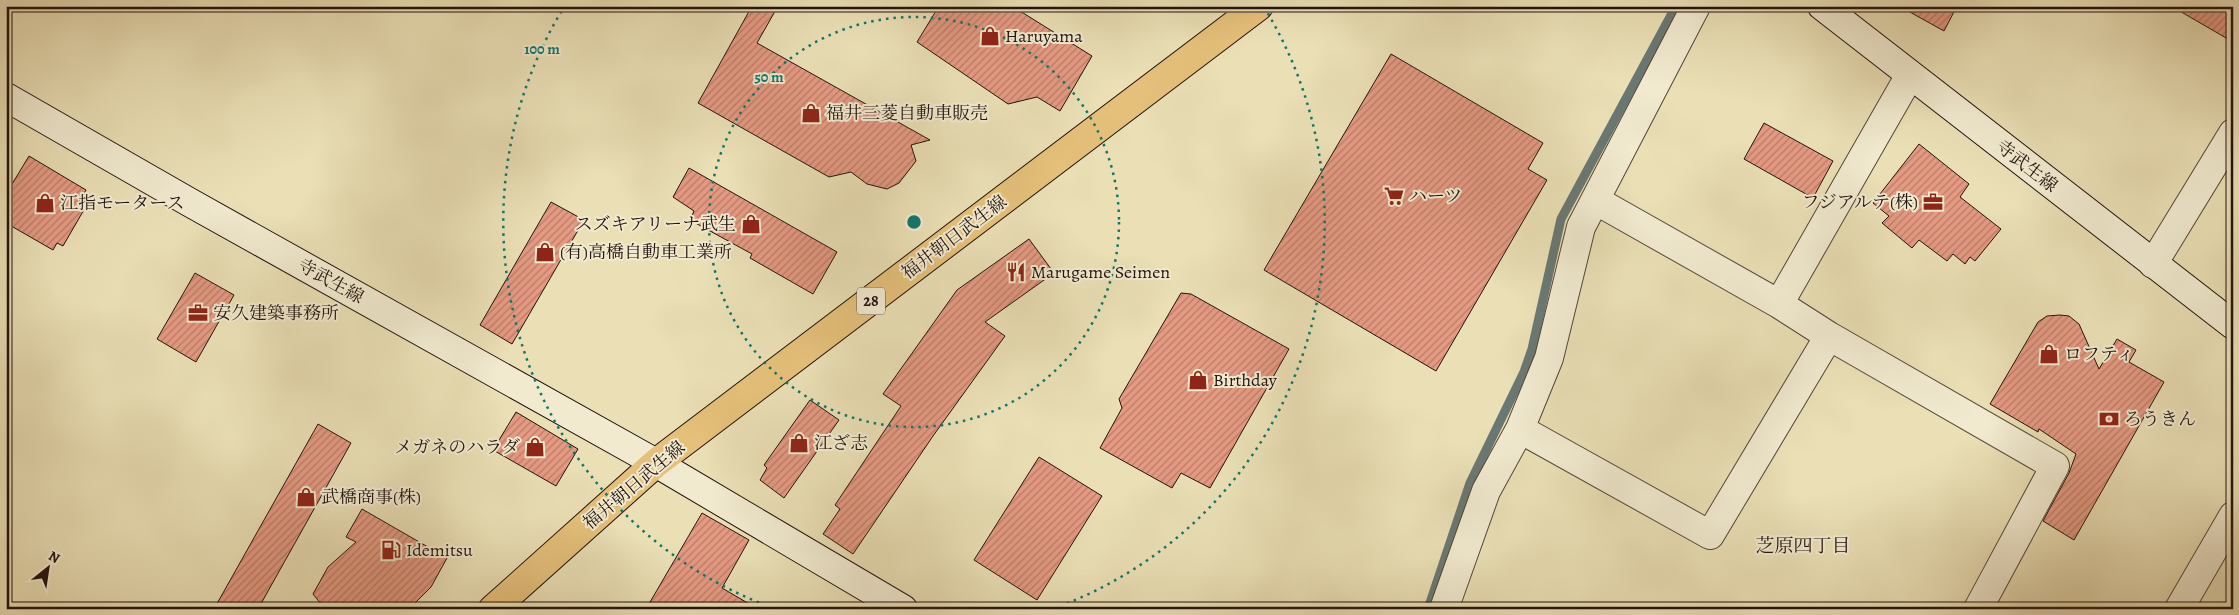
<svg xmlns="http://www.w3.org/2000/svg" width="2239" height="615" viewBox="0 0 2239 615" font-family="Alegreya,'Noto Serif JP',serif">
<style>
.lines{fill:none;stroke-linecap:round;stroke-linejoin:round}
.stream{stroke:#6a7872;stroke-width:9}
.building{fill:url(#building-hatch);stroke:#22130e}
.street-casing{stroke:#544638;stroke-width:30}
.secondary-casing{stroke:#22130e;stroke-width:30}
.primary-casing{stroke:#22130e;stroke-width:30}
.street{stroke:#f1eacf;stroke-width:28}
.secondary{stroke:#f1eacf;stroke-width:28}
.primary{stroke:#e5c07a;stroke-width:28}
.ring{fill:none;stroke:#0f766e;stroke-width:2.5;stroke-dasharray:2.5 5}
.labels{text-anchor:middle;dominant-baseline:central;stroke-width:4;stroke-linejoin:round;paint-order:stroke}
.shield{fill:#f1eacf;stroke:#605448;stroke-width:1}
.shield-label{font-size:16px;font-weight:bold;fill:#22130e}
.poi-label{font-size:18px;fill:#22130e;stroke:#f1eacf;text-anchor:start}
.street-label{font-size:18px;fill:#22130e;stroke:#f1eacf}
.neighbourhood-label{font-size:19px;fill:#22130e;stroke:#f1eacf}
.centre{fill:#0f766e;stroke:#f1eacf;stroke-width:2.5}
.ring-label{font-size:15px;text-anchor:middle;font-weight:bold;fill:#0f766e;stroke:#f1eacf;stroke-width:4;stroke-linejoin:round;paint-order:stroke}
</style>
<defs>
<pattern id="building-hatch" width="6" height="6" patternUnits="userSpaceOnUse" patternTransform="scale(1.25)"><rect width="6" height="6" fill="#e59a82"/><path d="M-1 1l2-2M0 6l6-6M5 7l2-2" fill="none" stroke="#b97c69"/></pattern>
</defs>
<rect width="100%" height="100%" fill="#eadfb5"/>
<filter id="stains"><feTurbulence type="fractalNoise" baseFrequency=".004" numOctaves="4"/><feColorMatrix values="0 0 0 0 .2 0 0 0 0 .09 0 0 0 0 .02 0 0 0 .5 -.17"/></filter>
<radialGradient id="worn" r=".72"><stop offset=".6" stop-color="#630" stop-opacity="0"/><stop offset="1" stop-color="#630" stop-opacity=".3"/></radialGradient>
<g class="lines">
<path class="stream" d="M1428,609L1470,483L1524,372L1532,349L1561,219L1676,6"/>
</g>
<path class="building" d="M752,6H778L757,43L930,140L911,145L916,161L899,183L887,189L867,184L851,172L829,177L698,103Z
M939,6H1012L1092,56L1060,111L1037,97L1008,104L917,42Z
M1899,6H1957L1944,31Z
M2171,6H2233V42Z
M1391,54L1543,143L1528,169L1547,180L1436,371L1264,270Z
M1764,123L1833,161L1813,198L1744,159Z
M1919,144L1969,184L1960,197L2001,229L1975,261L1970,257L1965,264L1953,254L1947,261L1919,240L1912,248L1882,223L1889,216L1873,203Z
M29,156L86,190L78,204L85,208L63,246L57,243L53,250L6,223V194Z
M689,168L837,252L813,294L750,258L752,254L690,220L694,211L673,197Z
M551,202L584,220L512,344L480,325Z
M1029,239L1054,273L985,322L1005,336L933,436L853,554L823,534L840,509L835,505L901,406L883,394L957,290Z
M195,273L234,295L196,362L157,339Z
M1181,293L1191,294L1289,349L1210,488L1181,473L1172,488L1100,448L1122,408L1119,399Z
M2060,315L2069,316L2079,324L2099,369L2117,339L2136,350L2129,362L2164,382L2074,540L2043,521L2069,473L2076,454L2039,429L2038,432L1990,404L2038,322L2047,316Z
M810,400L839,420L784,498L760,480L767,468L764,465Z
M516,412L578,449L556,486L493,450Z
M318,424L351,443L258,609H214Z
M1039,457L1102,496L1037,600L974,560Z
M362,509L447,558L431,587L409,609H325L313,594L328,567L356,542L346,537Z
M702,513L749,540L722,588L758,609H646Z"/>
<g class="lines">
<defs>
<path id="street" d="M1595,200L1779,304L1829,336L2055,466L1978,609
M2153,264L2233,133
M1779,304L1910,75
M1520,429L1710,535L1829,336
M1444,609L1486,491L1520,429L1549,358L1581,227L1696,6
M2179,609L2233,516"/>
<path id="secondary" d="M1822,6L2233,325
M6,97L189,202L656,463L903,609"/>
<path id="primary" d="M493,609L656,463L1259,6"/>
</defs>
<use href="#street" class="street-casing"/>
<use href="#secondary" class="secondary-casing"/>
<use href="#primary" class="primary-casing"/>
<use href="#street" class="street"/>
<use href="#secondary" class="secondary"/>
<use href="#primary" class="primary"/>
</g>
<g class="ring">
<circle cx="914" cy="222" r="205"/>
<path d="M773 608A411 411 0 0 1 564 7M1264 7A411 411 0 0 1 1055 608"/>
</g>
<defs>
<symbol id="shop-bare" viewBox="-9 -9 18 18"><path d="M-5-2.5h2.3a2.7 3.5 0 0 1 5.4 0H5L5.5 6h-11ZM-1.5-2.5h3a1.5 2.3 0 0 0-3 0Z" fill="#8f2418" stroke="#f1eacf" stroke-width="2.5" paint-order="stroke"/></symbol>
<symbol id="supermarket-bare" viewBox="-9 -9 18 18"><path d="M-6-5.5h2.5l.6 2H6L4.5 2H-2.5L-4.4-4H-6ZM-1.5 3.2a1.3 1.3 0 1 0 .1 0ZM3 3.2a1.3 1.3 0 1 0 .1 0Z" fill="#8f2418" stroke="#f1eacf" stroke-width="2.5" paint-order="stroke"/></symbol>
<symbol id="office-bare" viewBox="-9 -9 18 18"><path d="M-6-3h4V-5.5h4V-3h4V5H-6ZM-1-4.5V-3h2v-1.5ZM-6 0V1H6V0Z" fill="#8f2418" stroke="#f1eacf" stroke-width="2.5" paint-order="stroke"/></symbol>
<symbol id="restaurant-bare" viewBox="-9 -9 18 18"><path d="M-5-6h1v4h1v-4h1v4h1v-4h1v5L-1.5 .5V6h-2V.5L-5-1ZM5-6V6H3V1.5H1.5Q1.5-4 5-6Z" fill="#8f2418" stroke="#f1eacf" stroke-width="2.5" paint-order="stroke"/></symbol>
<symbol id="bank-bare" viewBox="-9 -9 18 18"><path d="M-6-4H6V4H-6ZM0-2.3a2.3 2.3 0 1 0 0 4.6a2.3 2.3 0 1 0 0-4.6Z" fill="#8f2418" stroke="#f1eacf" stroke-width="2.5" paint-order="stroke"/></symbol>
<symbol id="fuel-bare" viewBox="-9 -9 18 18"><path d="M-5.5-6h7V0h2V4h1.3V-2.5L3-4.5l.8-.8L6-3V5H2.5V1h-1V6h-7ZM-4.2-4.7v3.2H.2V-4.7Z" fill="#8f2418" stroke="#f1eacf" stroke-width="2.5" paint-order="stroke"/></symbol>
</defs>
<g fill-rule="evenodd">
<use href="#shop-bare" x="976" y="22" width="28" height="28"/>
<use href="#shop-bare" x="797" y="99" width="28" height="28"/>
<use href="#supermarket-bare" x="1380" y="182" width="28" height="28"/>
<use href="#office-bare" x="1919" y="188" width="28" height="28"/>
<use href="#shop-bare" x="31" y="189" width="28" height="28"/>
<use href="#shop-bare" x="737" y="210" width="28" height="28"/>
<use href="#shop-bare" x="531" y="238" width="28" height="28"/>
<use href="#restaurant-bare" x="1002" y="258" width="28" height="28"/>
<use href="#office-bare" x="184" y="299" width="28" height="28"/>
<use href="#shop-bare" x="2035" y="340" width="28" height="28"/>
<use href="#shop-bare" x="1184" y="366" width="28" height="28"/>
<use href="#bank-bare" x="2095" y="405" width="28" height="28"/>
<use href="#shop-bare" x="785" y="429" width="28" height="28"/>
<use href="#shop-bare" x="521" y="433" width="28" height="28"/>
<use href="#shop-bare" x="292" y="483" width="28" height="28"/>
<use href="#fuel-bare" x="377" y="536" width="28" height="28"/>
</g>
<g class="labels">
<rect class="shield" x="857" y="287.5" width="28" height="27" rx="4"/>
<g class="shield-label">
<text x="871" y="301">28</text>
</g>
<g class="poi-label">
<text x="1005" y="36">Haruyama</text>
<text x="826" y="113">福井三菱自動車販売</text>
<text x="1409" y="196">ハーツ</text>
<text x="1918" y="202" text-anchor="end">フジアルテ(株)</text>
<text x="60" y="203">江指モータース</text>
<text x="736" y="224" text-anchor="end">スズキアリーナ武生</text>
<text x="560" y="252">(有)高橋自動車工業所</text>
<text x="1031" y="272">Marugame Seimen</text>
<text x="213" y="313">安久建築事務所</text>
<text x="2064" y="354">ロフティ</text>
<text x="1213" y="380">Birthday</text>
<text x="2124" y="419">ろうきん</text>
<text x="814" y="443">江ざ志</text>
<text x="520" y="447" text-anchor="end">メガネのハラダ</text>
<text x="321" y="497">武橋商事(株)</text>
<text x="406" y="550">Idemitsu</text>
</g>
<g class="street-label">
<text transform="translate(2027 166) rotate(38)">寺武生線</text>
<text transform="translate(954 237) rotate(-37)">福井朝日武生線</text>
<text transform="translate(331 281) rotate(29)">寺武生線</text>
<text transform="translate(634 485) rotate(-40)">福井朝日武生線</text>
</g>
<g class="neighbourhood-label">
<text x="1803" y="546">芝原四丁目</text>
</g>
</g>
<circle cx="914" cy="222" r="8" class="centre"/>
<g class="ring-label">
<text x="542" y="54">100 m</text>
<text x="769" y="82">50 m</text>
</g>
<rect width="2239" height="615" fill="none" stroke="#eadfb5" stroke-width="25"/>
<rect x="8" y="8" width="2224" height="600" fill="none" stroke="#22130e" stroke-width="2.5"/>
<rect x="12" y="12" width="2214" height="590" fill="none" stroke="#22130e"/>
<g transform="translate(48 568) rotate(30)" stroke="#f1eacf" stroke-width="4" paint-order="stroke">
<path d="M0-4L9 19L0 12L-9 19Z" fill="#22130e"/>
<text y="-8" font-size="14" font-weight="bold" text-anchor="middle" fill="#22130e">N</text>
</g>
<rect width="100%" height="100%" filter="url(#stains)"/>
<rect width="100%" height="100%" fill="url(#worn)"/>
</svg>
